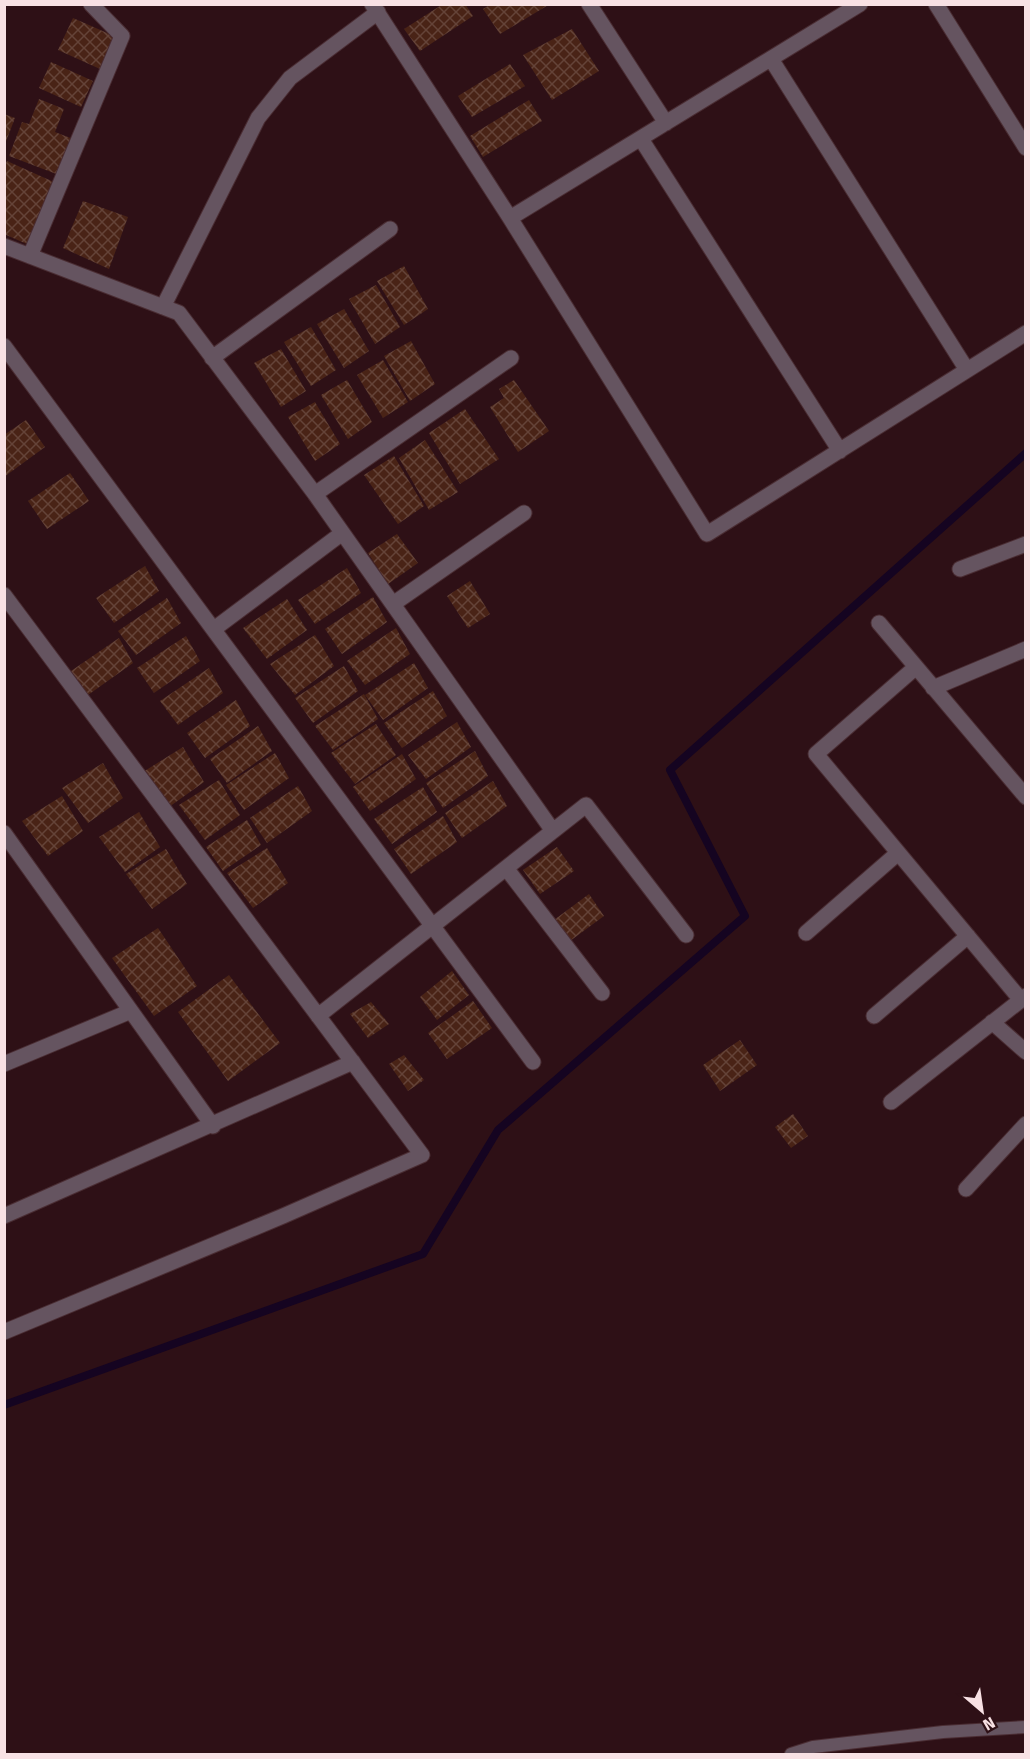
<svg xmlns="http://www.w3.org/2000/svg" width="1030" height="1759" viewBox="0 0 1030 1759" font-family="'Fira Sans',sans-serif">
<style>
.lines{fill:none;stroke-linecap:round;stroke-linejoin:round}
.stream{stroke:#150421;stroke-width:8}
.building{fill:url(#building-cross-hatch)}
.service-casing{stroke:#4a2d33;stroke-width:14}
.minor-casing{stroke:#4a2d33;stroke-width:17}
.service{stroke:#655460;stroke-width:12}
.minor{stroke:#655460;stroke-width:15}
</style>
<defs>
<pattern id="building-cross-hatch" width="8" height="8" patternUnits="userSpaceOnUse" patternTransform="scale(1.5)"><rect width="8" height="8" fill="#492316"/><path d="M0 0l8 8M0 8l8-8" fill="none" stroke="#644338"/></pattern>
</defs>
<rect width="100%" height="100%" fill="#2e1016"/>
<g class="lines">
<path class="stream" d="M4,1405L423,1254L498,1130L745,916L670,770L1026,453"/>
</g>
<path class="building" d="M443,4H465L473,16L420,51L404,29Z
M491,4H550L500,34L483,9Z
M73,18L114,36L100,69L58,50Z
M572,29L599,71L552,100L523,55Z
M51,62L93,81L81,107L39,88Z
M510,64L525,86L472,117L458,96Z
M39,99L64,109L55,132L73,139L59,175L9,156L22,122L29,124Z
M529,100L542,121L483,157L470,136Z
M4,114L15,118L5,144H4Z
M7,161L56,183L29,245L4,234V167Z
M83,201L128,217L109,269L63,248Z
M404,266L428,309L404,325L377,281Z
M376,285L400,327L375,344L349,299Z
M344,309L369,351L344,368L317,324Z
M311,327L336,370L311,386L284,342Z
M411,341L435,384L410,401L384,356Z
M281,349L306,391L281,407L254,363Z
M383,360L408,402L383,418L357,375Z
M347,380L372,422L348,439L321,395Z
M514,380L549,431L518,452L490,407L504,398L499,389Z
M315,402L340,444L315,461L288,417Z
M465,409L499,459L460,484L429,433Z
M26,420L45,447L4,477V435Z
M425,440L458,492L429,510L399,458Z
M394,456L424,506L398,524L364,475Z
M70,473L89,501L47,529L28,501Z
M397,534L418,563L388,584L368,553Z
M145,566L159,591L114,623L96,598Z
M347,568L361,593L315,624L298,600Z
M470,581L490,614L468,628L447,596Z
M373,597L387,622L342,654L325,629Z
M167,598L181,623L136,655L118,631Z
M287,599L307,630L267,659L243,628Z
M396,628L410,654L365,685L347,661Z
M315,635L334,666L295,695L270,664Z
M186,636L200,661L154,693L137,668Z
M119,638L133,663L88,695L71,671Z
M414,663L428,688L383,720L365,695Z
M344,666L358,691L313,723L295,698Z
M209,668L223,693L178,725L160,701Z
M433,691L447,716L402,748L384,723Z
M364,694L378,719L333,750L315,726Z
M236,700L250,726L205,758L187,733Z
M457,722L471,747L426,779L408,755Z
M376,724L396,755L355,784L331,753Z
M258,726L272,751L227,783L210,759Z
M183,747L204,782L169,807L143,772Z
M475,751L488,776L443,808L426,783Z
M275,753L289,778L244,810L226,785Z
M402,754L416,779L370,811L353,787Z
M103,763L123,798L88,823L62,788Z
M219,780L240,815L205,840L179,805Z
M493,781L507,806L462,838L445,813Z
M298,786L312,811L267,843L250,818Z
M423,787L437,812L392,844L374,819Z
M62,796L83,831L48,856L22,821Z
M139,812L160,847L125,872L99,837Z
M443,816L457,842L411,874L394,849Z
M247,820L261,845L223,871L206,847Z
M557,847L574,871L540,894L523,870Z
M267,848L288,883L253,908L227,873Z
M166,849L187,884L152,909L126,874Z
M589,894L604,916L570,941L554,920Z
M158,928L197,986L154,1016L112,958Z
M452,971L469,995L437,1020L420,997Z
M229,975L280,1043L228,1081L178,1012Z
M473,1001L492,1028L447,1059L428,1033Z
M371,1002L389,1024L368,1038L350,1014Z
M740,1040L757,1065L720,1091L703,1065Z
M404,1055L424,1080L408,1091L389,1064Z
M793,1114L808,1136L791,1148L775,1127Z"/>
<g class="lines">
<defs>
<path id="service" d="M791,1754L813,1747L943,1732L1026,1727"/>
<path id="minor" d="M372,4L510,218L707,534L1026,333
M589,4L666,123
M936,4L1026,148
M771,59L967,370
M641,139L840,451
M510,218L860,4
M4,246L179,313L315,494L553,831
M30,256L122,36L91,4
M163,307L258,118L290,78L378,12
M4,346L533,1062
M212,358L390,229
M315,494L511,358
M960,569L1026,544
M4,595L422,1155L283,1216L4,1332
M393,604L524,513
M879,623L1026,797
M214,629L341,534
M916,667L816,754L1021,1000
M933,688L1026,649
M4,833L213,1126
M506,868L602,993
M806,933L898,853
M318,1016L586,805L686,935
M874,1016L968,936
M992,1022L1026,1052
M4,1064L131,1011
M891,1102L1026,996
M966,1189L1026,1124
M4,1216L353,1062"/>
</defs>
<use href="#service" class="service-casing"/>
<use href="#minor" class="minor-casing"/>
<use href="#service" class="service"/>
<use href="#minor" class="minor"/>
</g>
<rect width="1030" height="1759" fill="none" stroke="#f8e1e4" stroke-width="12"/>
<g transform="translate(982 1711) rotate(151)" stroke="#2e1016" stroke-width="4.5" paint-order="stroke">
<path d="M0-4.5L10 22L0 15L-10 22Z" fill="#f8e1e4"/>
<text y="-9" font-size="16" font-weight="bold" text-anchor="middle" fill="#f8e1e4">N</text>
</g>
</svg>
